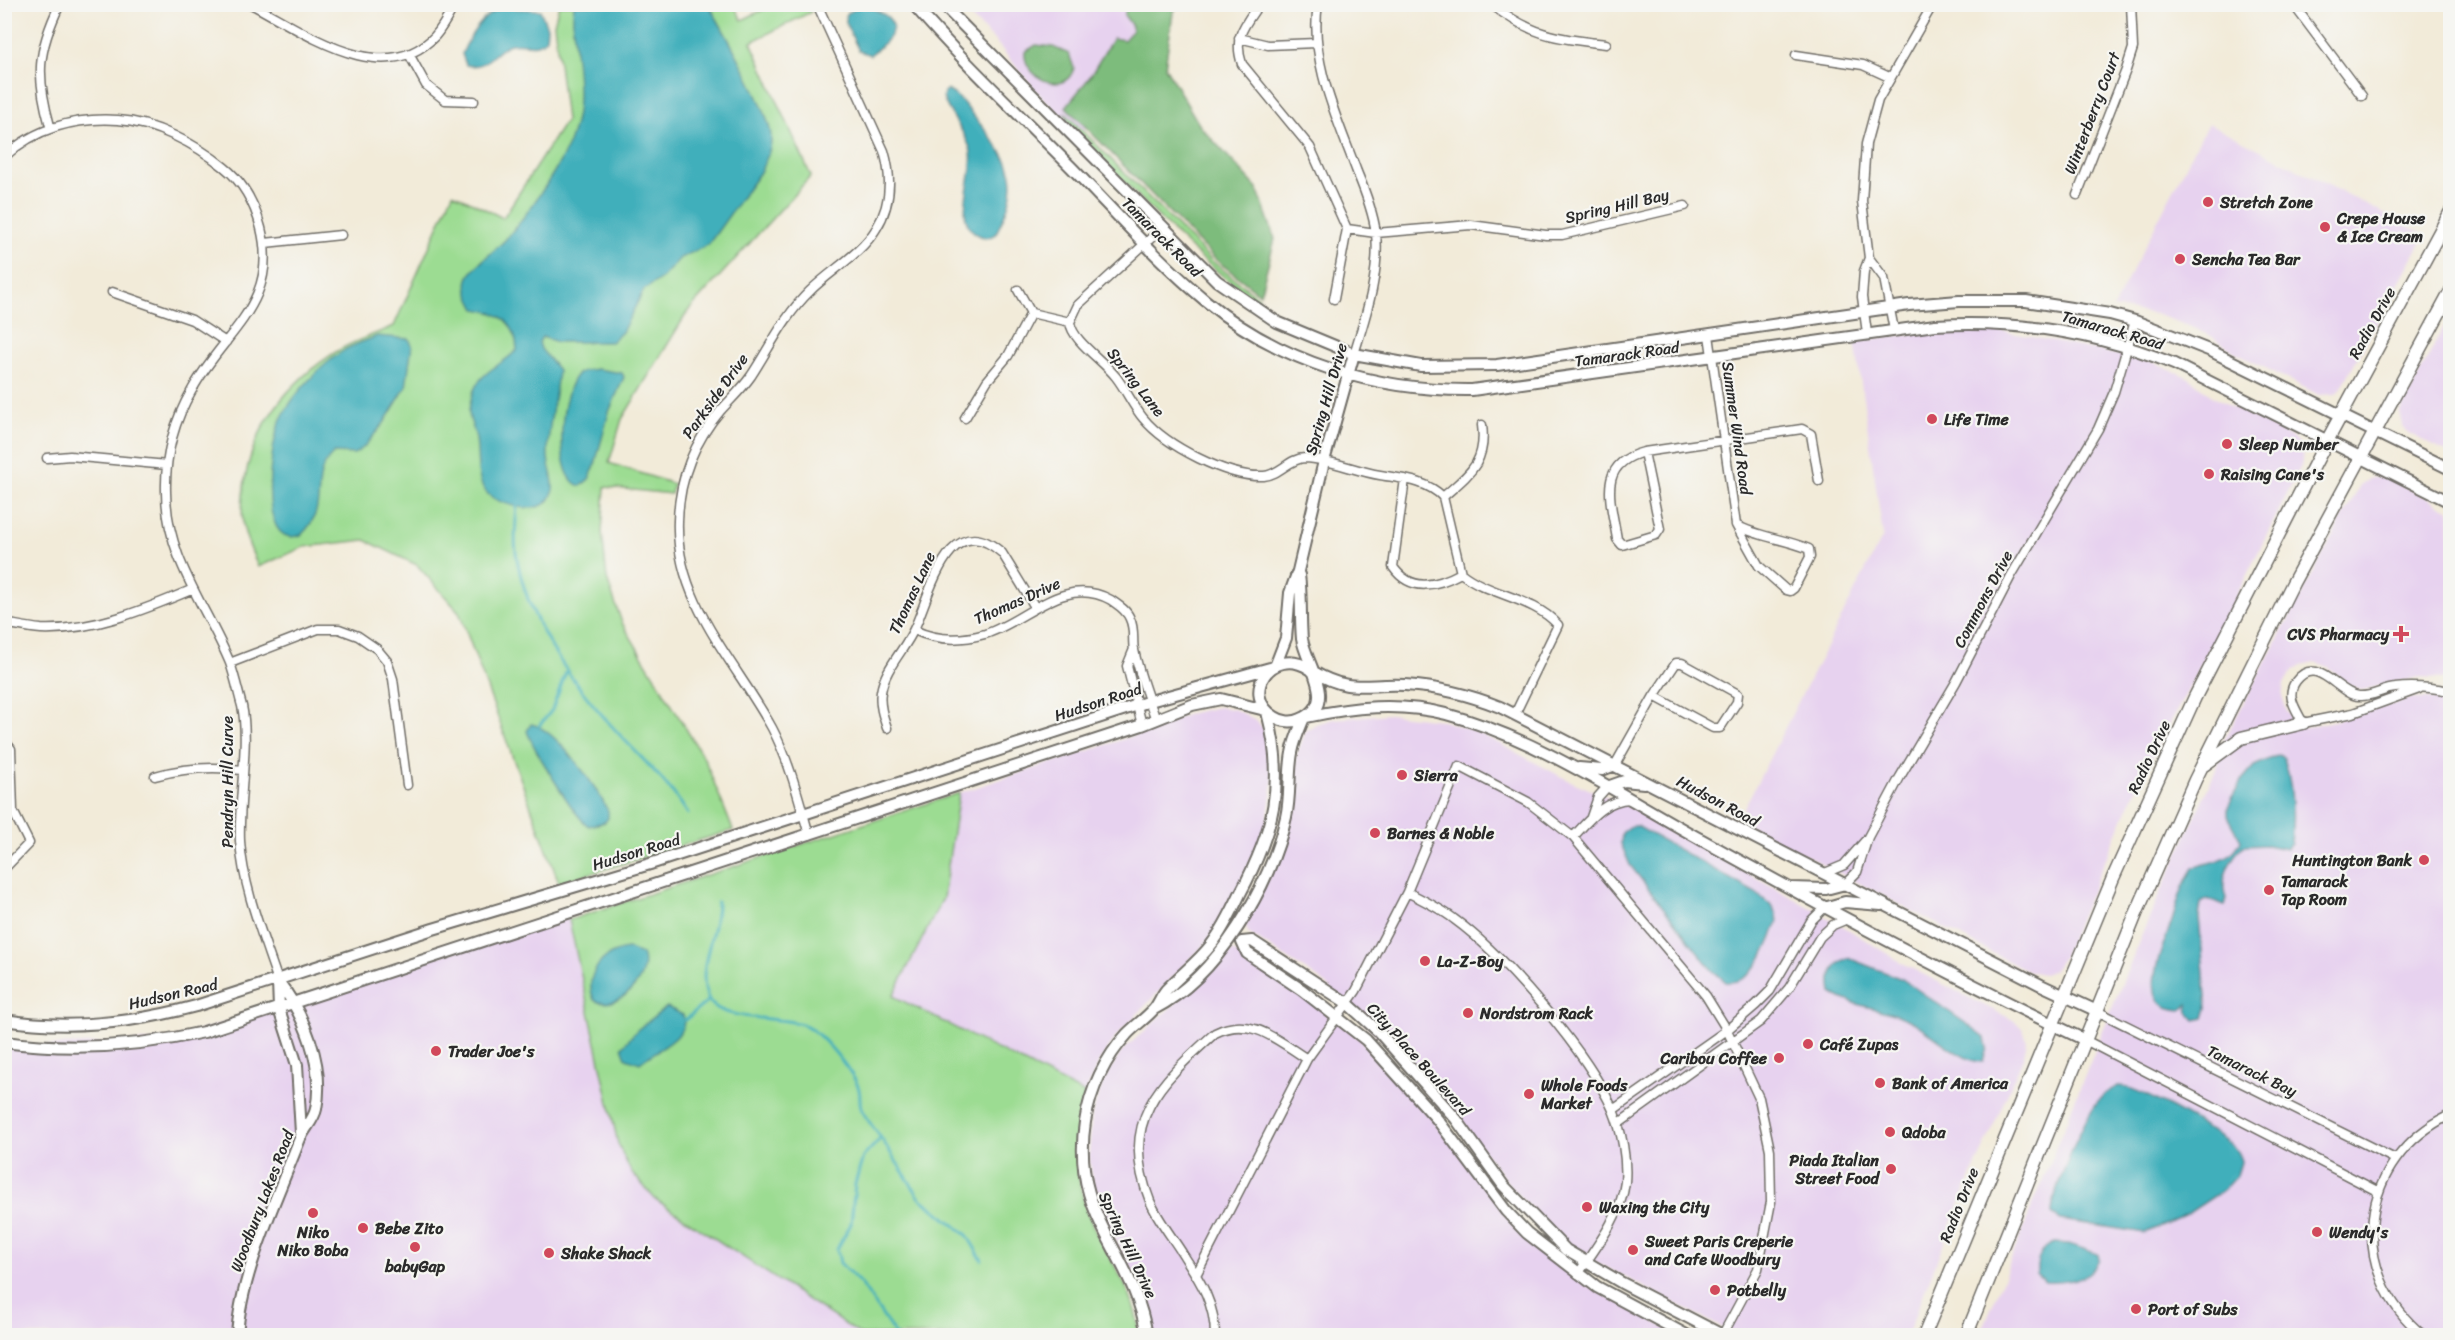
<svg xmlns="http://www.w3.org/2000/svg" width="2455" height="1340" viewBox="0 0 2455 1340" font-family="Sriracha,sans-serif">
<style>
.built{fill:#e7d2ef}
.green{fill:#9cdc92;stroke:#64845e;stroke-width:1.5}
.forest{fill:#7dbc7c;stroke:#547454;stroke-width:1.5}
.water{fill:#3fafbb;stroke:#356d73;stroke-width:1.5}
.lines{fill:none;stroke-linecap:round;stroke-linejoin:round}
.stream{stroke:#3fafbb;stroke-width:3}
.minor-casing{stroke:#716e68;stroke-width:11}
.tertiary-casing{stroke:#716e68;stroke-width:14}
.secondary-casing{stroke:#716e68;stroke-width:15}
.minor{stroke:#fff;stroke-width:8}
.tertiary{stroke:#fff;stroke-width:10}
.secondary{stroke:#fff;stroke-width:12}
.poi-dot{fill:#d1495b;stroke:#f6f6f2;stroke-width:2}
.labels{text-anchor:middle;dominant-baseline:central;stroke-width:4.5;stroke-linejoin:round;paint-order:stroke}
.street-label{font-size:16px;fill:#2b2b2b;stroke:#f6f6f2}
.poi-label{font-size:16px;font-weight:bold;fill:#2b2b2b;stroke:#f6f6f2;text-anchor:start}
</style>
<rect width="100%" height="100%" fill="#f6f6f2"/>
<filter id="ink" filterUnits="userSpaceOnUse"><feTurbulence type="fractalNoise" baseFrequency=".0167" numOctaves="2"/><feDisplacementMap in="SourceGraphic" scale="12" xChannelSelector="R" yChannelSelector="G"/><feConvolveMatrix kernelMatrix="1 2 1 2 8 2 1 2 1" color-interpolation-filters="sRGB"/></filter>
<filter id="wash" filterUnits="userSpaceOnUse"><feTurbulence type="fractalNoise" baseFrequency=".008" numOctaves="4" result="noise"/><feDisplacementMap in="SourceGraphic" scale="24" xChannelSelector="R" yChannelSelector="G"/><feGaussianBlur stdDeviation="1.35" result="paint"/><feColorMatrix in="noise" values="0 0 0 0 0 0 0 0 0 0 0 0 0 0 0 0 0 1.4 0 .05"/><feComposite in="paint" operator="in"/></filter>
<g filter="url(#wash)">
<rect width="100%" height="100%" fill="#f2ebd9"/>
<path class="built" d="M959,5H1148L1081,136L1036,91L996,42Z
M2208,123L2425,235L2343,385L2336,394L2319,395L2236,353L2211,336L2189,326L2155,314L2113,308Z
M2450,315V454L2410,434L2402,425L2399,413Z
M1942,330H1997L2154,362L2189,378L2213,397L2289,435L2298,443L2303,455L2301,466L2223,623L2140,780L2063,957L2054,970L2044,974L2027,971L1738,820L1883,536L1855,341Z
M2372,477L2389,478L2450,510V679L2415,678L2362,690L2347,684L2329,667L2314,663L2301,666L2291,673L2284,685L2282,696L2287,712L2302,728L2338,720L2410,699H2450V1335L1980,1336L2142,934L2215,772L2224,740L2360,485Z
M1219,707L1234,709L1256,720L1266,732L1273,782L1266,828L1227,912L1207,942L1118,1034L1099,1062L1085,1094L893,996L943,898L959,793L1142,733L1191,713Z
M1389,714L1441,720L1479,733L1568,780L1634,809L1846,928L1907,966L2013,1020L2023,1028L2027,1042L2023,1058L1961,1200L1907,1335L1738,1336L1579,1253L1562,1241L1510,1186L1460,1119L1322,981L1248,933L1245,923L1273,867L1295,775L1296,757L1306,731L1316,724L1334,719Z
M567,915L615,1133L630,1170L655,1199L669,1209L861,1335H18L4,1328V1042L39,1046L170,1040Z
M1233,951L1298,991L1361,1040L1433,1120L1524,1235L1544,1254L1589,1287L1681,1336H1153L1141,1286L1102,1216L1094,1193L1089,1155L1092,1115L1103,1082L1122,1051L1197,984L1225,954Z"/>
<path class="green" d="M559,5H734L742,20L773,5H808L811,12L751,42L811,176L688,311L622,419L609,463L674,484L671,494L605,487L602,532L607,579L622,623L705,760L733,830L559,883L459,612L417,565L365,540L304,547L258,567C254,556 248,544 245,533C241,519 242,501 244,487C251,428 288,381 339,350C355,340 376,334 394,326L453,193L503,218L566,120L554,24Z
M1064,112L1212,261L1259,298L1258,302C1189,256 1127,183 1069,124Z
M959,793L943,898L893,996L1085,1094C1071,1142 1075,1194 1099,1238C1119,1275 1134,1292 1140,1335H861L655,1199L630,1170L618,1144L569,920Z"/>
<path class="forest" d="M1128,5H1178L1173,13L1165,67L1200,126L1257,188L1275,239L1260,294L1216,260L1066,107L1089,78L1113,38L1124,40L1132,31V26L1124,15Z
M1036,45L1053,47L1069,54L1074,68C1065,99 1022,76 1025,52Z"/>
<path class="water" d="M574,5H709C723,29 771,113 771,137C772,149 765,162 760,172L708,245L680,258L663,277L644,290L622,332L611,342H557L542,337L539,342L541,349L558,370C556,399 547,426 548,456C548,469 559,488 549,500C543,508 528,509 519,507C509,505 497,502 489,495C474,482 479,456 476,439C475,430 469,421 469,412C469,406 472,395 474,390C483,370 502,365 517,350C516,323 501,312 476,309C471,300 465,289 468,279C472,267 496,250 506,239C523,219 540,196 554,172C581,129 581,99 575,50C574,34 571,21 574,5Z
M862,5C902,17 901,32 870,55L859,51L846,24V14Z
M504,8L540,10L547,27L546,39C535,50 521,40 508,45C492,52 487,70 466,65L462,54C469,37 483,12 504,8Z
M947,90C960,96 967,108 976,119C1013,164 1025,179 995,235L987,238C946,228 976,181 971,152C968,135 950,116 943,98L944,92Z
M377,336L409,339L412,345L406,387L384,423L363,448L354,454L334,453C306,478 332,506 301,535C254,552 271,439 281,419C294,393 319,367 343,351C352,345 366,341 377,336Z
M597,369L622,373L624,377L609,412L594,468L589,479L581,486C551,480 561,384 579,373C583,370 592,370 597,369Z
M531,724C557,729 597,788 608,811V818L605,822L589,826C577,821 532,746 527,731Z
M2278,755L2284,758C2293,786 2294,815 2291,844L2286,849L2267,845L2243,846C2232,857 2222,874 2224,891C2225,898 2228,899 2225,905L2208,899L2201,903L2199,917L2207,1008L2204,1018L2195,1020L2189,1013L2188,1004L2182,1010C2133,1009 2162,949 2171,924C2178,903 2181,886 2193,868C2212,860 2231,863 2241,840L2228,816V807L2241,781L2254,766Z
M1631,826H1637L1756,893L1772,906L1777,915L1778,922C1768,945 1756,985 1726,982L1712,970L1630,865L1621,844L1622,833Z
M629,949L642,954C652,978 617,1013 594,1000C583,975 603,951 629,949Z
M1848,958L1902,979L1964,1022L1985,1038L1987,1048L1983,1062C1964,1063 1931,1033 1915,1023C1889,1008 1857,1009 1832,993C1829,977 1831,965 1848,958Z
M667,1007L683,1015C690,1039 654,1050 640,1063L626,1058L622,1047L637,1030Z
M2118,1086C2138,1086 2210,1129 2229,1143C2235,1148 2239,1155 2241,1162L2237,1175L2222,1191L2187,1214L2145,1233L2061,1220L2052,1214C2052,1191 2084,1118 2099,1100C2104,1093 2111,1090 2118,1086Z
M2054,1243L2069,1244L2098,1254L2099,1260C2090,1280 2065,1283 2045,1282L2037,1274C2036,1261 2040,1248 2054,1243Z"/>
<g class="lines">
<path class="stream" d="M517,506C516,521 514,538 516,552C526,623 572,683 619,734C643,760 669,783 688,814
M539,726L552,710L566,672
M717,902C718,933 694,970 709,1000C720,1022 783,1016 804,1025C820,1031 851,1070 858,1086C861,1094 859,1100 861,1108C865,1118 875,1129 881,1138L863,1157L855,1184L851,1224L837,1249L840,1263L862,1285L896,1336
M685,1020L709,1000
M881,1138L920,1198L967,1235L982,1260"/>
</g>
</g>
<g filter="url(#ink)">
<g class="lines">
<defs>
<path id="minor" d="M251,4C303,31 383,91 435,36C443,27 449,15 455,4
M1259,4C1244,26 1233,37 1242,64L1310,147L1347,229L1376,233L1471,225L1546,235H1562L1685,206
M1318,4C1309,61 1338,120 1357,172C1365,191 1373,212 1376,233C1380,274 1366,315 1354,354
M1491,4C1532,36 1555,38 1606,44
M2293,4L2362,96
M1239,38L1268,45L1316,43
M409,54L426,85L445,100L474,101
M1796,55L1863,65L1889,77
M50,126C36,76 37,52 60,4
M4,157C35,128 76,117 118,120C154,122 196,144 224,167C243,182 255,205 261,228C280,304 223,332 192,390C174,421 165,456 166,492C166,558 206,605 230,663C235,677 238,692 242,706C250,742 238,801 240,841C243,888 263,936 278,981
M2077,195L2126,70L2133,48L2131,4
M265,243L341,235
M1869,258L1884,278L1894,330
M1018,290L1031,313L1070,322C1072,341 1103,360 1116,377C1126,390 1133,406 1143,418C1166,446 1228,478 1264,476C1279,475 1290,458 1305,458C1330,459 1355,471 1380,475C1403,479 1426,480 1443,497L1461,573C1490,596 1533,597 1558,625L1515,714
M112,292L192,320L226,342
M1334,299L1347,229
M1070,322L1078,305L1162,228
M1867,333L1862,297L1864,271L1869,258L1862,201L1866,144L1878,100L1933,4
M1709,335L1736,525
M965,418L987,381L1008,356L1031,313
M1644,452L1660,529L1656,535L1622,545L1617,539C1611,501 1596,464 1644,452L1802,429L1811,434L1819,481
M47,458L70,456L167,465
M1405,479L1393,567C1411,593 1437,586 1461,573
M1443,497C1469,474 1487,463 1482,425
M1736,525C1758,537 1785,539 1809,549L1810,557L1794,588L1790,591L1786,590L1759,566Z
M4,623C16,625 29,628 41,629C93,631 144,610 191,590
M914,630C937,641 960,641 985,634C1027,621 1063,574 1111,600C1118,605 1127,610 1130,619C1135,629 1132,640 1134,650C1139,674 1148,697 1156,720
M1134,649L1127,666L1142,725
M230,663L318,629H339L358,636L377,649L387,661L393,679L407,785
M2419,689L2353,713L2303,723C2296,709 2285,696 2296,681C2317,653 2338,695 2359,696C2372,697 2383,689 2395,688C2412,686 2434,688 2450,691
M887,728C883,716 879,704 881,692C885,667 905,650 915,627C930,595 949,505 1002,553L1035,607
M4,740L11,749L13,811L29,843L4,869
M1615,765L1654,696L1676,663H1682L1738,694L1737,702L1720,728H1713L1654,696
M155,776C184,768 211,766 242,770
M1591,817L1598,797L1607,787
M809,835C799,799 789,760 772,728C736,662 675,602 678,521C679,479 693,443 721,410C731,399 742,389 751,376C770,347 784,316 810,291C830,271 861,254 876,229C891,205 892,178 884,151L817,4
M1573,837C1589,820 1604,800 1630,799
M1825,873L1844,865L1866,840
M1845,884L1857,872L1868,837L1900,777L1956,682L2011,576L2098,429L2114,392L2135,321
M1407,892L1459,766L1528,802L1573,837L1706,996L1727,1030L1759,1098L1770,1150L1771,1202L1758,1269L1722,1336
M2097,1011L2395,1159
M2085,1040L2379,1192
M1613,1110L1727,1030L1756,1005L1770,991L1811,921L1824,908
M1618,1124L1761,1021L1789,988L1820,937L1833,925L1845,920
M1196,1275L1307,1059
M1147,1335L1179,1336
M1215,1336C1215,1304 1201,1282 1184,1256C1173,1238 1158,1220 1150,1201C1118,1120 1160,1083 1215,1033C1251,1015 1277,1040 1307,1059L1356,991L1407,892C1423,900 1440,908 1454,919C1505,956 1588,1053 1613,1110C1622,1132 1627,1159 1625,1182C1621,1216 1597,1246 1578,1274
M2424,1336C2344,1271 2359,1159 2450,1115"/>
<path id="tertiary" d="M913,4C962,61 1018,113 1071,167C1115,212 1158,261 1206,301C1281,363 1376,391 1472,390L1935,325C2019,320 2096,332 2174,364L2450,502
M942,4L1217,281L1277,322L1354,354L1421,366L1497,365L1909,305L1959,301H2026L2110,314L2135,321L2211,351L2450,469
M1299,575C1302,596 1300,617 1302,639C1306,664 1339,704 1301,719C1293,723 1282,722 1275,717C1239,696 1271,644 1310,669
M1276,664L1286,638L1290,593L1298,571L1324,461L1354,354
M1312,671C1351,694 1364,683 1405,685C1439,687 1470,695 1500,707L2041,985L2097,1011
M1306,717C1352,707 1399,702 1446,714C1537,738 1620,795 1702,840C1828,910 1955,978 2085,1040
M1579,768L1602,770L1615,765
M1607,787L1624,781L1644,783
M1791,888L1826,889L1845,884
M1824,908L1845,902L1881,905
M1242,942L1252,941L1347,1003L1378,1031L1456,1119L1503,1185L1566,1250L1622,1283L1724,1336
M1242,942L1247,953L1302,990L1366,1040L1437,1119L1506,1211L1527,1233L1597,1287L1688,1336
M278,981L279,1009L297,1065L301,1133
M1154,1009C1217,977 1271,886 1286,817C1291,796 1288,774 1292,753C1294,741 1299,730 1304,718
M4,1020C68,1030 134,1023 196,1006L433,929L650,864L1150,701L1270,668
M4,1042C72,1051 138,1047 204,1032L1142,725L1192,705L1221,699L1265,710
M237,1336C240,1275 277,1198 299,1141C303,1130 314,1120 316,1109C325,1065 304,1014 278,981
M1147,1336C1134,1252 1070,1217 1085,1122C1090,1090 1105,1058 1127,1034C1136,1025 1146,1018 1154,1009C1159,1003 1161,996 1166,990C1180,975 1198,962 1211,945C1223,930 1232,911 1240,894C1274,830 1286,783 1267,712"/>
<path id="secondary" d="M2204,765L2241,738L2303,723
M1924,1336L2113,878L2195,697L2319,456L2450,213
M1966,1336L2136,914L2195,780L2293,583L2450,293"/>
</defs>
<use href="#minor" class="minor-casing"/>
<use href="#tertiary" class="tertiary-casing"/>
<use href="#secondary" class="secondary-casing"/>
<use href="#minor" class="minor"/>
<use href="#tertiary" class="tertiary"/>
<use href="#secondary" class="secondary"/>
</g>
</g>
<g class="poi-dot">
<circle cx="2208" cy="202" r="6"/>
<circle cx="2325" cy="227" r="6"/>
<circle cx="2180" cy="259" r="6"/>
<circle cx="1932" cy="419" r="6"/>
<circle cx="2227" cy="444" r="6"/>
<circle cx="2209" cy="474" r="6"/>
<path d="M2398 625h6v6h6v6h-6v6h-6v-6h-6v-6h6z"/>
<circle cx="1402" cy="775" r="6"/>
<circle cx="1375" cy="833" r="6"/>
<circle cx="2424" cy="860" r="6"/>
<circle cx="2269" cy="890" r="6"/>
<circle cx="1425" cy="961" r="6"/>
<circle cx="1468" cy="1013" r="6"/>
<circle cx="1808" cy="1044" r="6"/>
<circle cx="436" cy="1051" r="6"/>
<circle cx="1779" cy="1058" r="6"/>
<circle cx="1880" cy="1083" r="6"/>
<circle cx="1529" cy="1094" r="6"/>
<circle cx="1890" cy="1132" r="6"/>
<circle cx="1891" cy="1169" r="6"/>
<circle cx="1587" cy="1207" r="6"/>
<circle cx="313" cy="1213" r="6"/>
<circle cx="363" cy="1228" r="6"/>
<circle cx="2317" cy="1232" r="6"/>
<circle cx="415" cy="1247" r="6"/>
<circle cx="1633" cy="1250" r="6"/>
<circle cx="549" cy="1253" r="6"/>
<circle cx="1715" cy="1290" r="6"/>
<circle cx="2136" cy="1309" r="6"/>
</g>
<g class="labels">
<g class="street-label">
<text transform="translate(2092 113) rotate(-69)">Winterberry Court</text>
<text transform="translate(1617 206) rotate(-13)">Spring Hill Bay</text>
<text transform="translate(1162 237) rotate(45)">Tamarack Road</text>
<text transform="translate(2372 323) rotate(-61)">Radio Drive</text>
<text transform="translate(2113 330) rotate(16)">Tamarack Road</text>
<text transform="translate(1627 354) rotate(-8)">Tamarack Road</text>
<text transform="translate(1136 382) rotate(52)">Spring Lane</text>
<text transform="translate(715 396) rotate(-54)">Parkside Drive</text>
<text transform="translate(1326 399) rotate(-74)">Spring Hill Drive</text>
<text transform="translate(1737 428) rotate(82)">Summer Wind Road</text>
<text transform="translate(912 593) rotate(-65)">Thomas Lane</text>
<text transform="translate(1983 599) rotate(-62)">Commons Drive</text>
<text transform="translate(1017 601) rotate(-24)">Thomas Drive</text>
<text transform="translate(1098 702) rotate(-18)">Hudson Road</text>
<text transform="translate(2149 757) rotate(-65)">Radio Drive</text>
<text transform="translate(227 782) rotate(-90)">Pendryn Hill Curve</text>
<text transform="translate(1718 801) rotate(28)">Hudson Road</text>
<text transform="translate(636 852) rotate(-17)">Hudson Road</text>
<text transform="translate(173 994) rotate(-13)">Hudson Road</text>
<text transform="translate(1419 1059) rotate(48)">City Place Boulevard</text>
<text transform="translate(2252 1071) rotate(26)">Tamarack Bay</text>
<text transform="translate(262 1201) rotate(-69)">Woodbury Lakes Road</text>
<text transform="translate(1959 1205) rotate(-68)">Radio Drive</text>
<text transform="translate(1128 1245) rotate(65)">Spring Hill Drive</text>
</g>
<g class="poi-label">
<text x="2220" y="202">Stretch Zone</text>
<text x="2337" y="218">Crepe House<tspan x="2337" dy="18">&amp; Ice Cream</tspan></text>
<text x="2192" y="259">Sencha Tea Bar</text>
<text x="1944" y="419">Life Time</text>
<text x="2239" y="444">Sleep Number</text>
<text x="2221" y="474">Raising Cane's</text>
<text x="2389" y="634" text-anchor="end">CVS Pharmacy</text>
<text x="1414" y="775">Sierra</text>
<text x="1387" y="833">Barnes &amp; Noble</text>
<text x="2412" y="860" text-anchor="end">Huntington Bank</text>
<text x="2281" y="881">Tamarack<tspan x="2281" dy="18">Tap Room</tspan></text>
<text x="1437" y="961">La-Z-Boy</text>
<text x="1480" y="1013">Nordstrom Rack</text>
<text x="1820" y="1044">Café Zupas</text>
<text x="448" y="1051">Trader Joe's</text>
<text x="1767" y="1058" text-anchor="end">Caribou Coffee</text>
<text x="1892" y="1083">Bank of America</text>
<text x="1541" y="1085">Whole Foods<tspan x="1541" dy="18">Market</tspan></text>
<text x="1902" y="1132">Qdoba</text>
<text x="1879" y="1160" text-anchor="end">Piada Italian<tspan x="1879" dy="18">Street Food</tspan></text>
<text x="1599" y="1207">Waxing the City</text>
<text x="375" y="1228">Bebe Zito</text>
<text x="313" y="1232" text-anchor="middle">Niko<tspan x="313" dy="18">Niko Boba</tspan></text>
<text x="2329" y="1232">Wendy's</text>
<text x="1645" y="1241">Sweet Paris Creperie<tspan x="1645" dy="18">and Cafe Woodbury</tspan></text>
<text x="561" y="1253">Shake Shack</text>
<text x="415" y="1266" text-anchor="middle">babyGap</text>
<text x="1727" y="1290">Potbelly</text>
<text x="2148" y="1309">Port of Subs</text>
</g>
</g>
<rect width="2455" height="1340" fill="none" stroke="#f6f6f2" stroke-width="24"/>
</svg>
